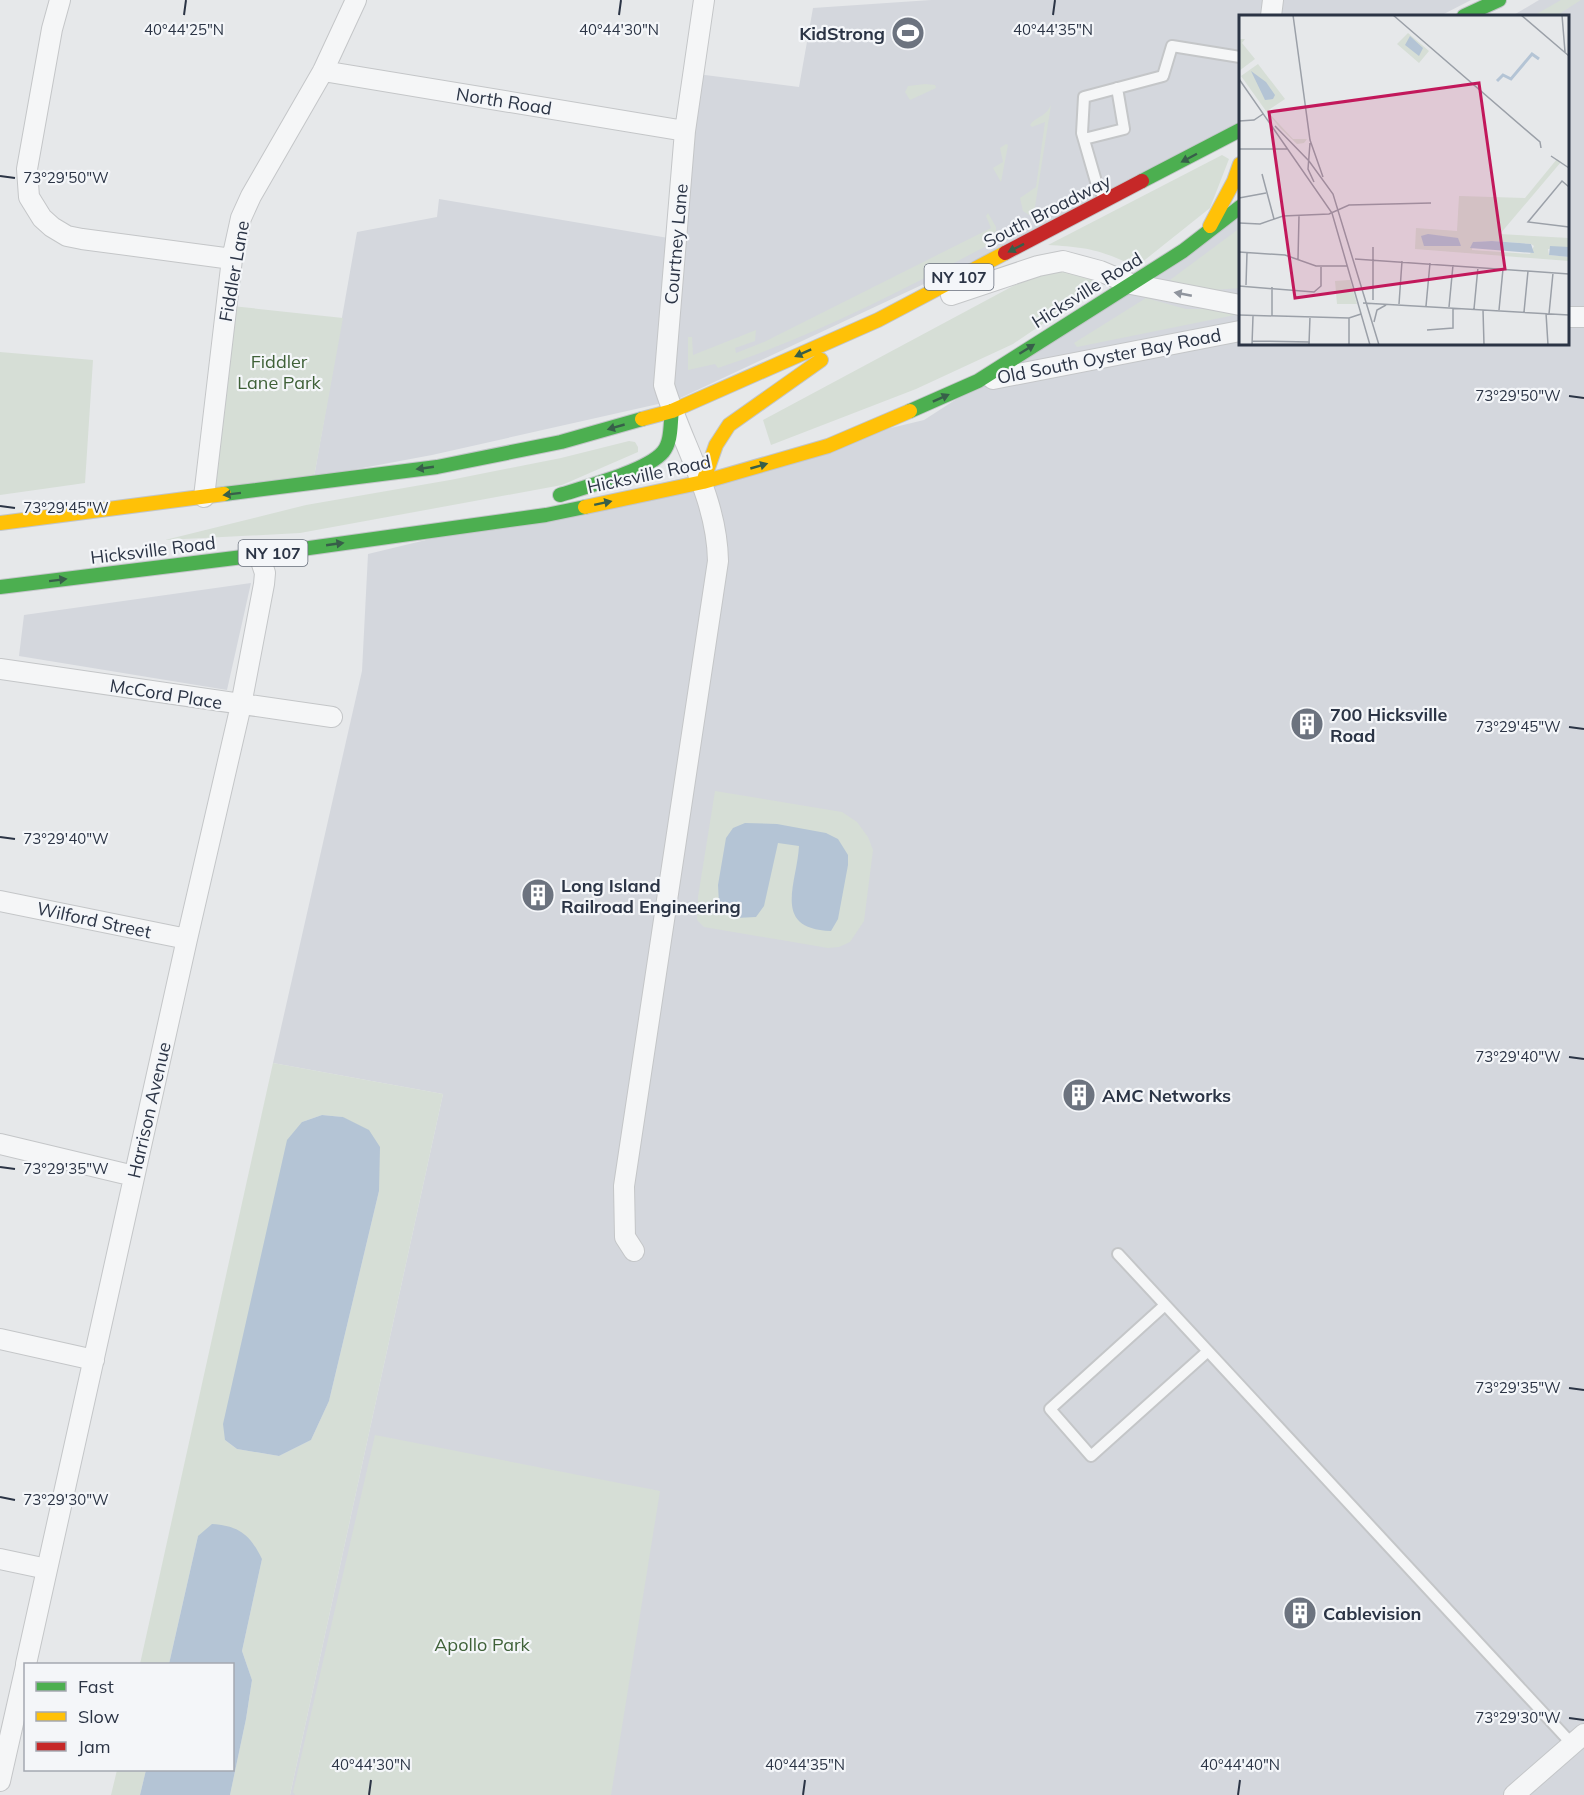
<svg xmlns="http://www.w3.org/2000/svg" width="1584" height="1795" viewBox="0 0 1584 1795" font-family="Mulish,sans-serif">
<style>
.built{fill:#d4d7dd}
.green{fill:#d6ded6;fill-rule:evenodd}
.water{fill:#b4c4d5}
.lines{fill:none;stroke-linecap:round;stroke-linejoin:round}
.lane-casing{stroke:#c4c6c8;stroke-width:14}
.street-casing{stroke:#c4c6c8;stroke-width:22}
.fast-casing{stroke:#c2c5c8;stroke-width:16}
.slow-casing{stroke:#c2c5c8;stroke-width:16}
.jam-casing{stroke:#c2c5c8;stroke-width:16}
.lane{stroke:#f5f6f7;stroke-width:10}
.street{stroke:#f5f6f7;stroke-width:20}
.fast{stroke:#4caf50;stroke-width:14}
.slow{stroke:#ffc107;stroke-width:14}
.jam{stroke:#c62828;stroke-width:14}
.oneway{fill:#375f49}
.oneway2{fill:#90959e}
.ticks{fill:none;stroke:#2b3445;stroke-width:2}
.labels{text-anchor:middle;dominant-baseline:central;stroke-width:4.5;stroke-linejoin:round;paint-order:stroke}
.shield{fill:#f4f6f9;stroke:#676e7b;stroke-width:1.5}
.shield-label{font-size:16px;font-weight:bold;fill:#2b3445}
.poi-label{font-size:18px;font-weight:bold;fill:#2b3445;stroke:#f4f6f9;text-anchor:start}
.street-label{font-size:18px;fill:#2b3445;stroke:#f4f6f9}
.park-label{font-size:18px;fill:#3f6138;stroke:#f4f6f9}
.inset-river{fill:none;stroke:#b4c4d5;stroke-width:3}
.inset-road{fill:none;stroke:#9ba0a8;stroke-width:1.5}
.view{fill:#c2185b;fill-opacity:0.15;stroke:#c2185b;stroke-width:3}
.inset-edge{fill:none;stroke:#2b3445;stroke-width:3}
.ticks-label{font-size:15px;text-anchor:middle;fill:#2b3445;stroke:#f4f6f9;stroke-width:4.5;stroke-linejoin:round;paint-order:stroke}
</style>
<rect width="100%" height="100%" fill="#e6e8ea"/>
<path class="built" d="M931,0H1471L1440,16H1240V123L1035,232L676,400L432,455L314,477L357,232L437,217L439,199L680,240L697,74L799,87L813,8Z
M1539,0H1584V1795H290L443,1094L273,1063L362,671L368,554L924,420L1240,217V344H1568V16H1512Z
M251,583L227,690L19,656L24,615Z"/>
<path class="green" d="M1561,0H1581L1556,16H1533Z
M925,84L935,85L936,88L910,100L905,92L908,86Z
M1051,105L1034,213L1029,215L1023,211L1020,198L1036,187L1045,122L1032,127L1030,125C1036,116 1045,118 1051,105Z
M1006,144L1008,145L1001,182L993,168L1003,162L1000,148Z
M1222,155L1229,159L1210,208L1136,267C1102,250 1086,247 1048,245Z
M988,213L996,227V231L990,235L992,243C903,290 814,336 718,368L715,364L688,370V337H692L693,355L756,330L755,341L735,348L736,353L764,342L991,228L986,216Z
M1240,228V288L1214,290L1181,288L1170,280Z
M1065,270L1080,272L1092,280L1094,289L1013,344L916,389L771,445L763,420L1013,286L1049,272Z
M1146,298L1186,309H1235L1240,314L1077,347L1074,343Z
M232,306L343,318L314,477L212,491Z
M0,352L93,360L85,483L0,495Z
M629,441L635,442L638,447V452L562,485L300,533L165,540L306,505L450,480L561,458Z
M715,791L842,812L857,822L868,837L873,850L864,921L850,942L839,947L828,948L704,927L697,920L698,897Z
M273,1063L443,1094L290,1795H230L246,1719L252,1680L242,1651L262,1559L198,1536L169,1664H140ZM322,1115L343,1117L379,1191L329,1401L311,1440L279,1456L237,1449L225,1440L302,1122Z
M375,1435L660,1491L611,1795H295L293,1792Z
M117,1770H146L140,1795H111Z"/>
<path class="water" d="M745,823L777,824L826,833L838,839L848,855V865L838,919L831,931C771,929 797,884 799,846L778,843L764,906L756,917L736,918L726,912L719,903L718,885L726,838L733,828Z
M322,1115L343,1117L369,1130L380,1147L379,1191L329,1401L311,1440L279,1456L237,1449L225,1440L223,1424L287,1140L302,1122Z
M212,1524C240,1526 250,1535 262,1559L242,1651L252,1680L246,1719L230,1795H140L146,1770H232V1664H169L198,1536Z"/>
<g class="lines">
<defs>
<path id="lane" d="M1084,139L1124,129L1117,88
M1104,198L1097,185L1082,133L1084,97L1163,76L1172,46L1240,57
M1118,1254L1572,1744
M1165,1305L1050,1409L1091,1456L1208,1351"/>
<path id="street" d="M60,0L52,29L27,169L29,197L42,218L52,227L67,236L82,239L232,259
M1271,16L1273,0
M323,71L685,131
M951,295L1038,266L1063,261L1100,271L1131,284L1240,305
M1568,317H1584
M993,379L1240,331
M204,497L232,259L241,218L251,196L323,71L356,0
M0,669L332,717
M0,901L187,939
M0,1144L134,1176
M634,1251L625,1237L624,1186L718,561C717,497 682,445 664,385L685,131L704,0
M0,1339L94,1360
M0,1559L47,1569
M26,1664L187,939L241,705L264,584L265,573L259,555
M0,1781L26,1666
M1514,1795L1584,1734"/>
<path id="fast" d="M1464,16L1499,0
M1142,181L1240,130
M910,411L978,381L1183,251L1240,207
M224,494L437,467L561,442L642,419
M560,495C585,487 647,471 663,452C672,441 670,424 672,411
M0,587L259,555L546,515L585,507"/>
<path id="slow" d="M1210,226L1234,181L1240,164
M642,419L672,411L878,320L1005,253
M703,482L716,445L729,425L821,360
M585,507L703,482L828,446L910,411
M0,523L224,494"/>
<path id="jam" d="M1005,253L1142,181"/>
</defs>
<use href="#lane" class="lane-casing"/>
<use href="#street" class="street-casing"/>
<use href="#fast" class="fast-casing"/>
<use href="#slow" class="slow-casing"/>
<use href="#jam" class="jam-casing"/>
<use href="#lane" class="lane"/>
<use href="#street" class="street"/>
<use href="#fast" class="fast"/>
<use href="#slow" class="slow"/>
<use href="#jam" class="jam"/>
</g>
<defs><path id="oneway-solid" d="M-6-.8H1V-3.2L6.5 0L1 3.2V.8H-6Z" transform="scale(1.5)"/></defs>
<g class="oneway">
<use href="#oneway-solid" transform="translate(1189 158) rotate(152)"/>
<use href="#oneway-solid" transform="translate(1016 248) rotate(153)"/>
<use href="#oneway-solid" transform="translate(1027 349) rotate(-32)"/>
<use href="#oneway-solid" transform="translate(803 353) rotate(156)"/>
<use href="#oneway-solid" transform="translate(941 398) rotate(-24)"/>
<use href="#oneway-solid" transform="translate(616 427) rotate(164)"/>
<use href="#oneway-solid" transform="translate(759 466) rotate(-16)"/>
<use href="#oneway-solid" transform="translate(425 468) rotate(172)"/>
<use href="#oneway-solid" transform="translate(232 494) rotate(173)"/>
<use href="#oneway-solid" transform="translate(603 503) rotate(-12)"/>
<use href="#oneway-solid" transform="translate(335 544) rotate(-8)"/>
<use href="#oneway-solid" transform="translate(58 580) rotate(-7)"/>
</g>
<use class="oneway2" href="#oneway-solid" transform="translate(1183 294) rotate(-169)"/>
<path class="ticks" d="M184,15L186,0M619,15L621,0M1053,15L1055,0M0,176L15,178M1569,396L1584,398M0,506L15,508M1569,727L1584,729M0,837L15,839M1569,1057L1584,1059M0,1167L15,1169M1569,1388L1584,1390M0,1497L15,1500M1569,1718L1584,1720M369,1795L371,1780M803,1795L805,1780M1238,1795L1240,1780"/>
<defs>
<symbol id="stadium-disc" viewBox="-11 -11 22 22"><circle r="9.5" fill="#6c737f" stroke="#f4f6f9"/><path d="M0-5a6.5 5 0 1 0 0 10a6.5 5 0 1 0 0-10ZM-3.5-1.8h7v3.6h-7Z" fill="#fff"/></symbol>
<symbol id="building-disc" viewBox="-11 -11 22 22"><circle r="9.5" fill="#6c737f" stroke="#f4f6f9"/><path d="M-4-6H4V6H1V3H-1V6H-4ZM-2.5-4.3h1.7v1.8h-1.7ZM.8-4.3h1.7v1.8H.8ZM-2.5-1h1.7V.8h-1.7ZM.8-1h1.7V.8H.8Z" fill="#fff"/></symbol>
</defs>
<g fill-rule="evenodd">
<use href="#stadium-disc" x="889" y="14" width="38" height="38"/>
<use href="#building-disc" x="1288" y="705" width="38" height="38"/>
<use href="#building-disc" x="519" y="876" width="38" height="38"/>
<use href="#building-disc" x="1060" y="1076" width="38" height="38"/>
<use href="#building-disc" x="1281" y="1594" width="38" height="38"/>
</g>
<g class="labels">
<g class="shield">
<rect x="924.5" y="264" width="69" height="26" rx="4.5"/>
<rect x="238.5" y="540" width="69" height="26" rx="4.5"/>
</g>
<g class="shield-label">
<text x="959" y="277">NY 107</text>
<text x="273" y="553">NY 107</text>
</g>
<g class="poi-label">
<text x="885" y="33" text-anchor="end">KidStrong</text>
<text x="1330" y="714">700 Hicksville<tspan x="1330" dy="21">Road</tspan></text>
<text x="561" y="885">Long Island<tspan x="561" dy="21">Railroad Engineering</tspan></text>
<text x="1102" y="1095">AMC Networks</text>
<text x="1323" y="1613">Cablevision</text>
</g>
<g class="street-label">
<text transform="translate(504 101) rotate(9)">North Road</text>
<text transform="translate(1047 211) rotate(-27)">South Broadway</text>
<text transform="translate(676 244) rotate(-85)">Courtney Lane</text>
<text transform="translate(234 271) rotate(-80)">Fiddler Lane</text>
<text transform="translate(1087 290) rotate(-32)">Hicksville Road</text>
<text transform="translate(1109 356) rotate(-11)">Old South Oyster Bay Road</text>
<text transform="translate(649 474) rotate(-12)">Hicksville Road</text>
<text transform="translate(153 550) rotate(-7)">Hicksville Road</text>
<text transform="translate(166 694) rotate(9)">McCord Place</text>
<text transform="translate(94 920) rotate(12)">Wilford Street</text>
<text transform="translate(149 1110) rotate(-77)">Harrison Avenue</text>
</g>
<g class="park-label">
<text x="279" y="361">Fiddler<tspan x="279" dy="21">Lane Park</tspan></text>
<text x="482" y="1644">Apollo Park</text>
</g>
</g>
<g transform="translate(1239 15)">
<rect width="330" height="330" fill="#e6e8ea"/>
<path d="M169,18L190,36L180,48L158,29ZM0,24H6L3,28L16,44L0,56ZM19,49L46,84L28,96L54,124H68L65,128L58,129L42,114L27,96L2,61ZM318,144L322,147L261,219L330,223V232L309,234L310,240L330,242V246L176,234L177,213L218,216L220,181L286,183ZM253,226L292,229L295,231L291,239L233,235L234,227ZM111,265L118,289H98L96,266Z" fill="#d6ded6" fill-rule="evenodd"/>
<path d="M171,21L184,33L180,41L166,30ZM12,56L27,67L36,80L34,84L26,85ZM189,219L219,223L222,231H185L182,221ZM253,226L292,229L295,238L231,233L234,227ZM311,231L330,232V242L310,240Z" fill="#b4c4d5"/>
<path class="inset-river" d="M258,66L264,60L272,64L293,39L300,44"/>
<path class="inset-road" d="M54,0L71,125L84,162M154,0L301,127L302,133M282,0L330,41M323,0L326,37M0,64L93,198L131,330M0,106L15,105L24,99M36,111L70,146L94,179L140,330M71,128L69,154L75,167M0,134H49M312,141L330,153M23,159L35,204M330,172L323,166L289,207L330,212M0,183L27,178M0,208L21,209L44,201L90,199L110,190L192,188M0,237L46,240L77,251H108M59,244L60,201M116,244L330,259M7,270L8,238M0,271L75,277L82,271V252M134,285V232M124,288L330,300M160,289L163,246M187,291L191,248M210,292L214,250M235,294L239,252M244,295L245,330M260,295L264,254M285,297L289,256M307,298L309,330M310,299L314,258M0,300L110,303L122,299M33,301V272M110,303V330M135,307L138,295L147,290M188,315L214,313V293M13,326L71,327M70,329L71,302M13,330L14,301"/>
<path class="view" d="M240,68L266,254L56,283L30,97Z"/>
<rect width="330" height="330" class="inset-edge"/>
</g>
<g class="ticks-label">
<text x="184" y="35">40°44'25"N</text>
<text x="619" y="35">40°44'30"N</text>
<text x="1053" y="35">40°44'35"N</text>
<text x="66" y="183">73°29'50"W</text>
<text x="1518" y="401">73°29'50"W</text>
<text x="66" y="513">73°29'45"W</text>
<text x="1518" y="732">73°29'45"W</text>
<text x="66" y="844">73°29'40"W</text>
<text x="1518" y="1062">73°29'40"W</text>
<text x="66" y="1174">73°29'35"W</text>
<text x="1518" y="1393">73°29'35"W</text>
<text x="66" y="1505">73°29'30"W</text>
<text x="1518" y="1723">73°29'30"W</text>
<text x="371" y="1770">40°44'30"N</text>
<text x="805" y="1770">40°44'35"N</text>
<text x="1240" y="1770">40°44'40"N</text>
</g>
<rect x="24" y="1663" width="210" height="108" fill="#f4f6f9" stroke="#a4a8b1" stroke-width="1.5"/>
<rect x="36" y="1682" width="30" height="9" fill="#4caf50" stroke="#a4a8b1" stroke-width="1.5"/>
<text x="78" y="1693" font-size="18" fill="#2b3445">Fast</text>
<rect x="36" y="1712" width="30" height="9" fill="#ffc107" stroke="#a4a8b1" stroke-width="1.5"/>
<text x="78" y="1723" font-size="18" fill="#2b3445">Slow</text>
<rect x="36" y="1742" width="30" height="9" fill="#c62828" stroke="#a4a8b1" stroke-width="1.5"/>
<text x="78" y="1753" font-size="18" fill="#2b3445">Jam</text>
</svg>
